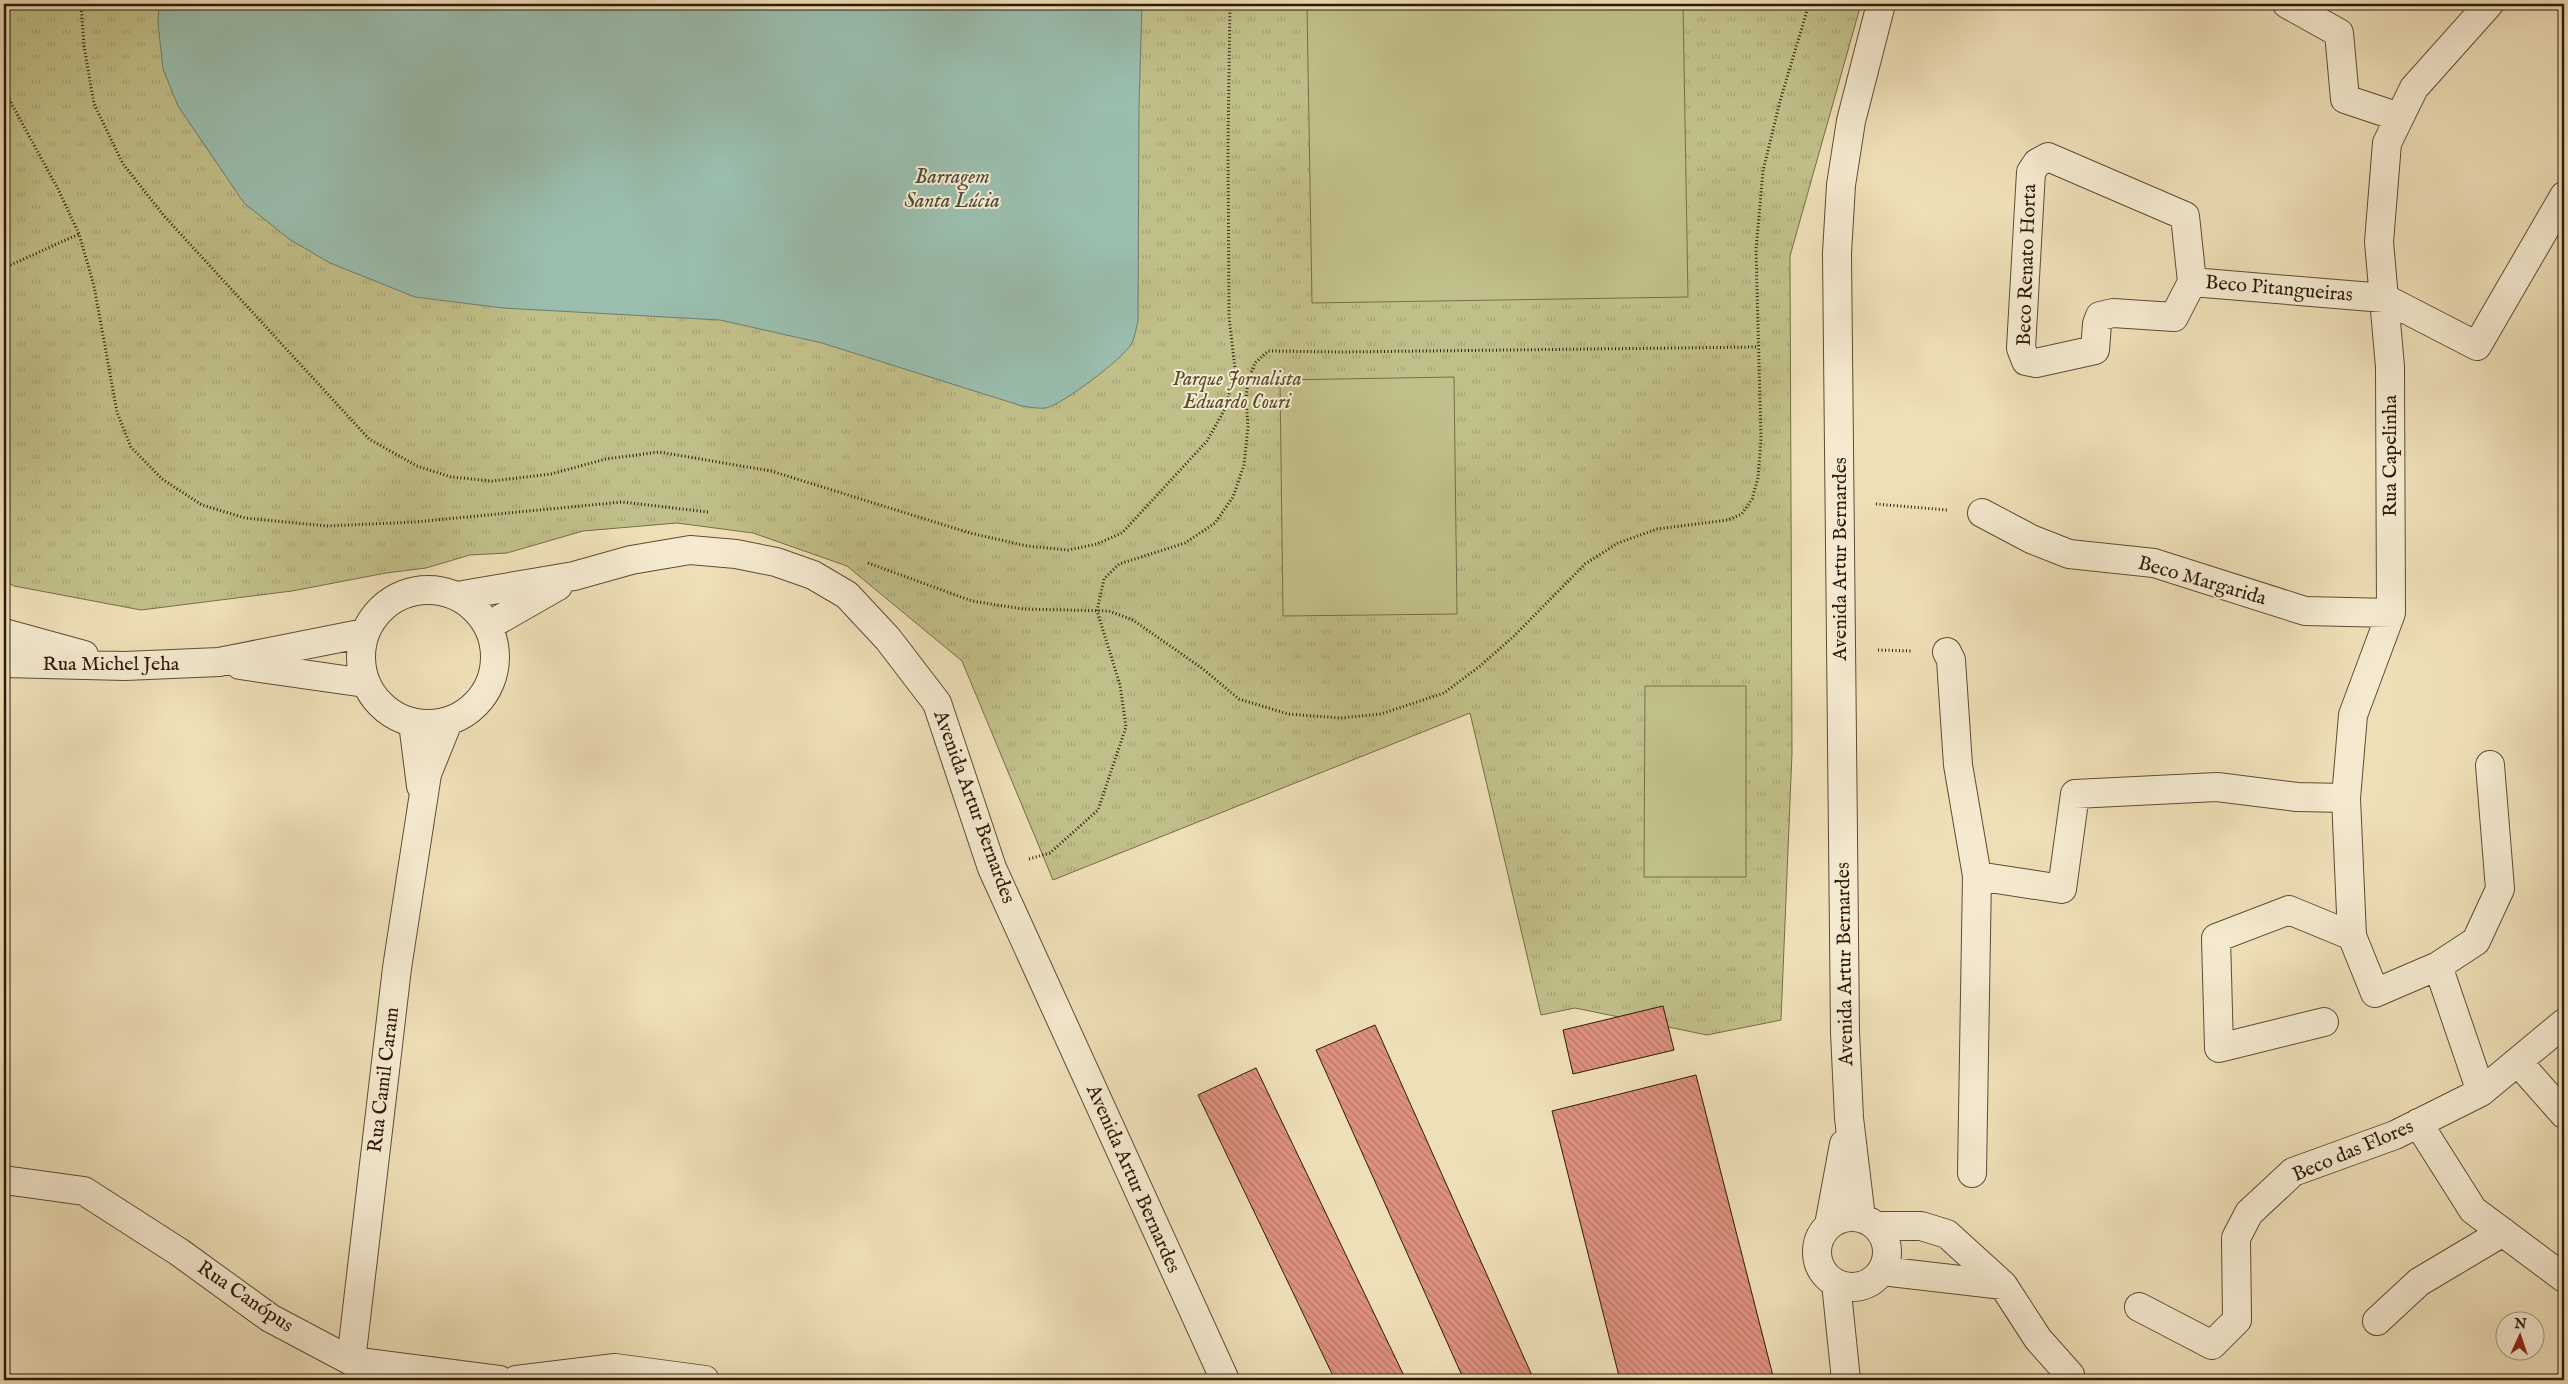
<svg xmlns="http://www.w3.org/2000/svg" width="2568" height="1384" viewBox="0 0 2568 1384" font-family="'IM FELL English',serif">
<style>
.grass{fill:url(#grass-tufts);stroke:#776d48}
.pitch{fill:#c1bf89;stroke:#776d48}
.water{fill:#9abdad;stroke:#6e7c6b}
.building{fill:url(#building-back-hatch);stroke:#2d1b08}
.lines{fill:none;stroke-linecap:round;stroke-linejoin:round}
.minor-casing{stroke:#5e4c34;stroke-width:30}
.path{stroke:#2d1b08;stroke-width:3;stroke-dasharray:1 2.5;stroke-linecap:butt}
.minor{stroke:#f5ead0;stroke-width:28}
.labels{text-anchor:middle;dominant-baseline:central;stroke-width:4;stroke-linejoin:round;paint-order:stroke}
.street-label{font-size:20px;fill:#2d1b08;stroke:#f5ead0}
.park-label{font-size:20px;font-style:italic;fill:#594c2f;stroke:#f5ead0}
.water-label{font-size:21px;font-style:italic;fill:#4e4c3a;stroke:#f5ead0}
</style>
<defs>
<pattern id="grass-tufts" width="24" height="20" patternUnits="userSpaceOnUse" patternTransform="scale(1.25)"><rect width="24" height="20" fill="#c1bf89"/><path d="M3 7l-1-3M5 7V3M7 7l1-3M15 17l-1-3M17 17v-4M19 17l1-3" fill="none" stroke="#a6a475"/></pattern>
<pattern id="building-back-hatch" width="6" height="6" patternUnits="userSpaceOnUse" patternTransform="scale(1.25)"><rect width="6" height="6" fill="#df917f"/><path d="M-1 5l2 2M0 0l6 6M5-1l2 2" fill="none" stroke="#b57666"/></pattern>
</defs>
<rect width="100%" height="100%" fill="#efdfb7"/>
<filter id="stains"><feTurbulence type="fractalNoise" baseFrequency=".004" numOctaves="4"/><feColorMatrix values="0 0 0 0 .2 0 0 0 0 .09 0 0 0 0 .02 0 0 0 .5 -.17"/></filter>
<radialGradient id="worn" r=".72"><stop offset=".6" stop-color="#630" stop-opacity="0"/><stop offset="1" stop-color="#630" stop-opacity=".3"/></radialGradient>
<path class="grass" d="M4,4H1861L1790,256L1792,753L1781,1020L1707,1035L1575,1008L1541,1015L1470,713L1053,880L962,661L847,566L753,533L677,523L583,531L507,553L470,555L426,568L386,573L292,591L141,610L14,586L4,580Z"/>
<path class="pitch" d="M1307,4H1683L1688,297L1312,303Z
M1454,377L1457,614L1283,616L1280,380Z
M1645,686H1746V877H1644Z"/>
<path class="water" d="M159,4H1142L1139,106L1138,321C1136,328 1135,337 1132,343C1123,359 1063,404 1046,408C1039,409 1029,407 1022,406L822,343L720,320L503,308L415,297L330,263L289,239L244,203L178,106L163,69L158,23Z"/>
<path class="building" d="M1663,1006L1674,1050L1573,1074L1563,1030Z
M1375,1025L1534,1380H1464L1316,1050Z
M1256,1068L1406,1380H1335L1198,1095Z
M1696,1075L1774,1380H1620L1552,1111Z"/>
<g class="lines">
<defs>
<path id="minor" d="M2287,4L2339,33L2345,99L2399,117
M2192,282L2174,317L2113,313L2100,316L2097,324L2095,350L2036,363L2026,361L2021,348L2031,172L2037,163L2048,157L2185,216L2192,282L2384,298L2477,346L2564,196
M1982,513L2031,539L2069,554L2154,563L2305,611L2391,613
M361 657a67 67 0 1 1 134 0a67 67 0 1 1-134 0Z
M457,596L574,576L631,560L690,550L736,554L776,562L813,575L847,595L888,639L937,703L992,868L1225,1380
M488,626L558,586
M4,633L84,655
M1947,652L1951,660L1958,765L1977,876L2062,889L2075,794L2217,787L2297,797L2346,798
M4,663L125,666L219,662L365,633
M240,665L365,683
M413,723L421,786
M2352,936L2346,798L2353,715L2391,613L2390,367L2379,242L2387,143L2414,88L2489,4
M2438,966L2476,941L2500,889L2490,765
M2324,1022L2219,1048L2216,938L2289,910L2352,936L2375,993L2438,966L2481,1092L2564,1023
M2518,1062L2564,1114
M2418,1123L2473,1210L2564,1278
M1972,1173L1977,876
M4,1180L84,1191L179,1252L270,1318L351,1361L499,1380
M1817 1252a35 35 0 1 1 70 0a35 35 0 1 1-70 0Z
M1861,1218L1849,1118L1845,1032L1837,253L1841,185L1851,121L1881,4
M1829,1225L1844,1144
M1876,1226H1921L1947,1234L2003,1285L2038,1339L2070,1375V1380
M1882,1271L2003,1285
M1836,1283L1846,1380
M2139,1307L2212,1345L2237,1320L2236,1238L2249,1213L2293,1172L2395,1135L2481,1092
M2377,1321L2419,1282L2503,1232
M351,1361L397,968L427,774L448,722
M516,1380L615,1368L705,1380"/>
</defs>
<use href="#minor" class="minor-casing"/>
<path class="path" d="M81,4L84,46L94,104L123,164L165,217L369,439L417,466L451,477L492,481L551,474L606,459L659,452L771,471L970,533L1027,546L1068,550L1097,544L1122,533L1207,441L1226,407L1235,369L1229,317L1228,145L1230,4
M4,90L58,189L79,234L94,286L117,412L131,447L162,479L202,505L245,518L327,526L415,522L622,502L708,512
M4,268L79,234
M1876,504L1947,510
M868,563L972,601L1023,609L1109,611L1133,620L1203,669L1239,699L1288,714L1340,718L1381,714L1444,693L1480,666L1514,636L1585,564L1618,543L1657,529L1728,520L1742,514L1752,499L1758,478L1761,439L1756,250L1763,171L1780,101L1809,4
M1878,650L1912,651
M1029,859L1050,853L1098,810L1126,727L1120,685L1097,611L1104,579L1119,564L1185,543L1215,523L1233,497L1244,465L1248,427L1246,397L1248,381L1255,363L1268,351L1341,352L1758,347"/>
<use href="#minor" class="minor"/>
</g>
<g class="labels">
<g class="street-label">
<text transform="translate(2027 265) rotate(-88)">Beco Renato Horta</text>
<text transform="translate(2279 289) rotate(5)">Beco Pitangueiras</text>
<text transform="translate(2390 456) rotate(-90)">Rua Capelinha</text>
<text transform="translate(1840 559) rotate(-90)">Avenida Artur Bernardes</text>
<text transform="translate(2202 581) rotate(16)">Beco Margarida</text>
<text x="111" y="664">Rua Michel Jeha</text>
<text transform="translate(974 807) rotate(70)">Avenida Artur Bernardes</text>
<text transform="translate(1845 964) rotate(-91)">Avenida Artur Bernardes</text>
<text transform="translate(384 1080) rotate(-83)">Rua Camil Caram</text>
<text transform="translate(2353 1151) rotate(-23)">Beco das Flores</text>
<text transform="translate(1133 1179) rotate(66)">Avenida Artur Bernardes</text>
<text transform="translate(245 1297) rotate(34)">Rua Canópus</text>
</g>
<g class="park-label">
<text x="1237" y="379">Parque Jornalista<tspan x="1237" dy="23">Eduardo Couri</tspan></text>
</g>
<g class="water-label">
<text x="952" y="177">Barragem<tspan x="952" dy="24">Santa Lúcia</tspan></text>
</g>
</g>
<rect width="2568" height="1384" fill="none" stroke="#efdfb7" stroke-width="20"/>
<rect x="5" y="5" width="2558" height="1374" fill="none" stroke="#2d1b08" stroke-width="2.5"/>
<rect x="10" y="10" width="2548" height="1364" fill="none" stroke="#2d1b08"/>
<g transform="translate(2520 1336) rotate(3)"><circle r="24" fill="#f5ead0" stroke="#a59780"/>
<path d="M0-4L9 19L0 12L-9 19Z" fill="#8f2418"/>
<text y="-8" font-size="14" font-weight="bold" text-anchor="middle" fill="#2d1b08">N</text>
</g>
<rect width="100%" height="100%" filter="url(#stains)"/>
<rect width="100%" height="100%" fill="url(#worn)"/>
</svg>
